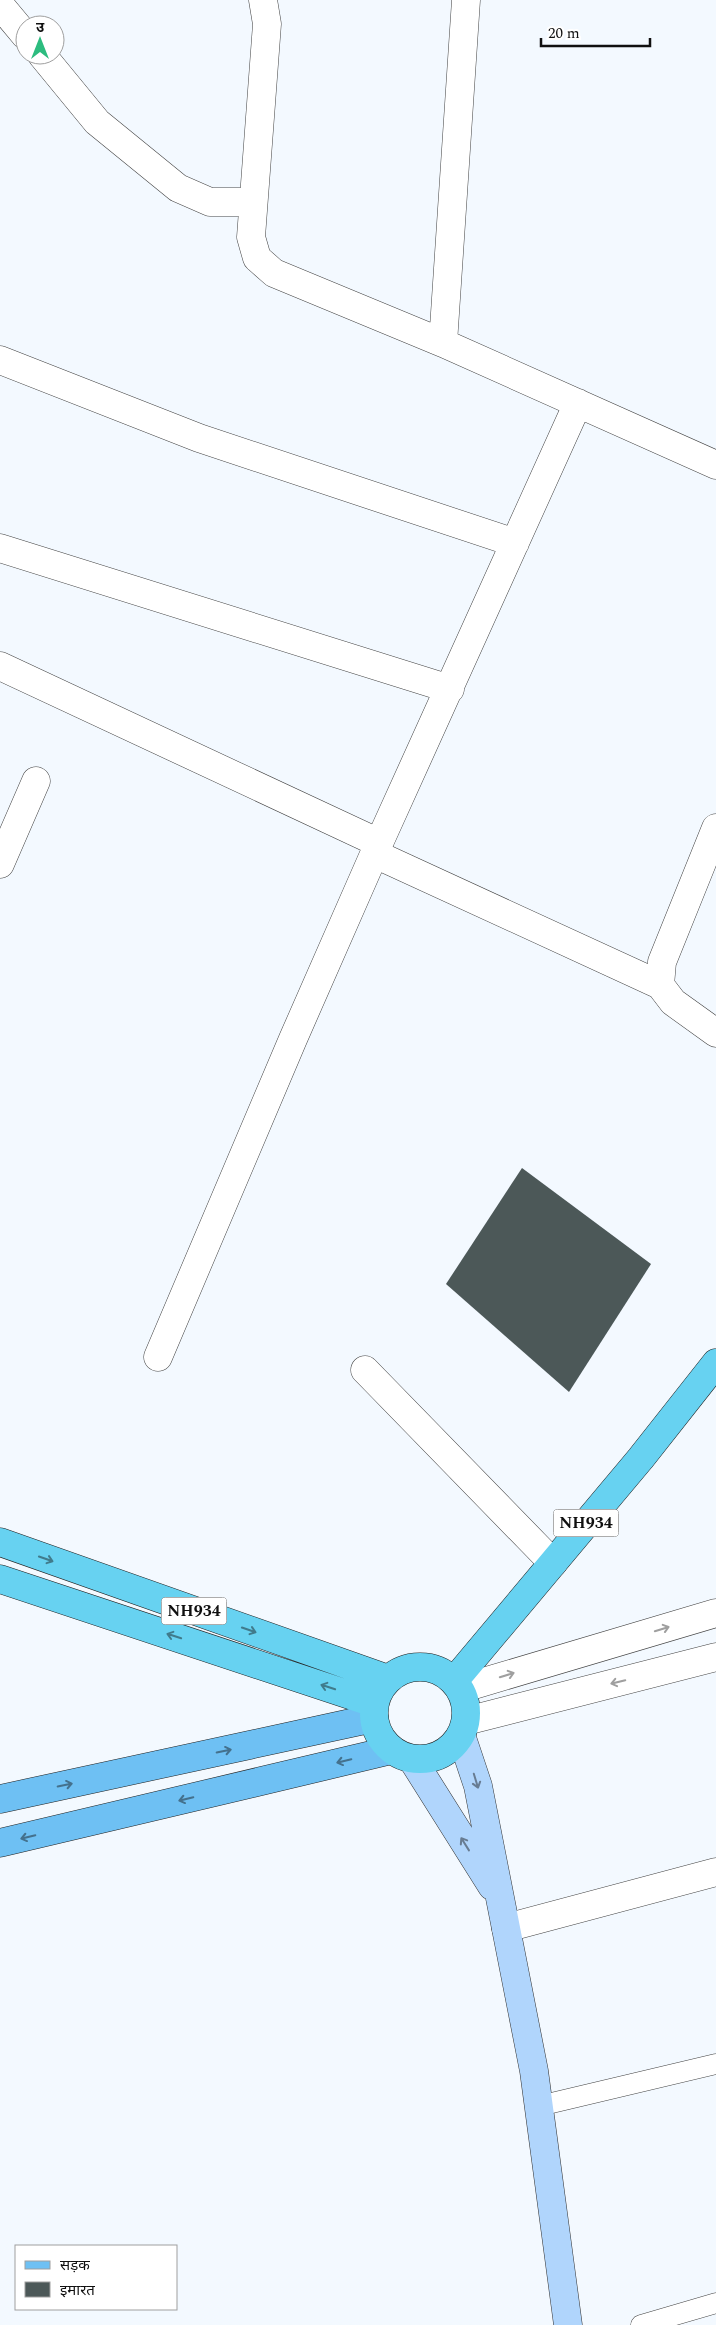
<svg xmlns="http://www.w3.org/2000/svg" width="716" height="2325" viewBox="0 0 716 2325" font-family="Spectral,'Noto Sans Devanagari',serif">
<style>
.building{fill:#4c5858}
.lines{fill:none;stroke-linecap:round;stroke-linejoin:round}
.service-casing{stroke:#434343;stroke-width:21}
.minor-casing{stroke:#434343;stroke-width:29}
.secondary-casing{stroke:#323232;stroke-width:29}
.primary-casing{stroke:#212121;stroke-width:29}
.trunk-casing{stroke:#212121;stroke-width:29}
.service{stroke:#fff;stroke-width:20}
.minor{stroke:#fff;stroke-width:28}
.secondary{stroke:#b0d5fc;stroke-width:28}
.primary{stroke:#6ec0f3;stroke-width:28}
.trunk{stroke:#67d2f1;stroke-width:28}
.oneway{stroke:#407b8c}
.oneway2{stroke:#9f9f9f}
.oneway3{stroke:#44718d}
.oneway4{stroke:#687c92}
.labels{text-anchor:middle;dominant-baseline:central;stroke-width:5;stroke-linejoin:round;paint-order:stroke}
.shield{fill:#fff;stroke:#585858;stroke-width:1}
.shield-label{font-size:16px;font-weight:bold;fill:#101010}
</style>
<rect width="100%" height="100%" fill="#f3f9ff"/>
<path class="building" d="M522,1168L651,1264L569,1392L446,1284Z"/>
<g class="lines">
<defs>
<path id="service" d="M539,2106L716,2064
M641,2325L716,2303"/>
<path id="minor" d="M263,0L267,24L251,237L257,258L274,273L443,343L716,465
M0,5L25,35
M42,55L97,122L178,188L210,202H253
M443,343L466,0
M0,360L199,438L515,543
M0,548L450,689
M0,666L379,843
M716,828L662,962L660,985L673,1002L716,1033
M375,854L660,985
M0,864L36,781
M158,1357L293,1039L379,843L578,403
M365,1370L553,1563
M460,1689L716,1613
M466,1721L716,1657
M506,1928L716,1872"/>
<path id="secondary" d="M461,1735L478,1786L534,2071L568,2325
M412,1759L492,1886"/>
<path id="primary" d="M0,1799L374,1718
M0,1843L392,1750"/>
<path id="trunk" d="M0,1542L388,1679
M0,1579L374,1703
M374 1713a46 46 0 1 1 92 0a46 46 0 1 1-92 0Z
M454,1681L641,1458L716,1363"/>
</defs>
<use href="#service" class="service-casing"/>
<use href="#minor" class="minor-casing"/>
<use href="#secondary" class="secondary-casing"/>
<use href="#primary" class="primary-casing"/>
<use href="#trunk" class="trunk-casing"/>
<use href="#service" class="service"/>
<use href="#minor" class="minor"/>
<use href="#secondary" class="secondary"/>
<use href="#primary" class="primary"/>
<use href="#trunk" class="trunk"/>
</g>
<defs><path id="oneway-shaft" d="M-6 0H5M1.5-3L5.5 0L1.5 3" fill="none" stroke-width="1.6" stroke-linecap="round" stroke-linejoin="round" transform="scale(1.25)"/></defs>
<g class="oneway">
<use href="#oneway-shaft" transform="translate(46 1559) rotate(19)"/>
<use href="#oneway-shaft" transform="translate(249 1630) rotate(19)"/>
<use href="#oneway-shaft" transform="translate(174 1636) rotate(-162)"/>
<use href="#oneway-shaft" transform="translate(328 1687) rotate(-162)"/>
</g>
<g class="oneway2">
<use href="#oneway-shaft" transform="translate(662 1629) rotate(-17)"/>
<use href="#oneway-shaft" transform="translate(507 1675) rotate(-17)"/>
<use href="#oneway-shaft" transform="translate(618 1682) rotate(166)"/>
</g>
<g class="oneway3">
<use href="#oneway-shaft" transform="translate(224 1751) rotate(-12)"/>
<use href="#oneway-shaft" transform="translate(344 1761) rotate(167)"/>
<use href="#oneway-shaft" transform="translate(65 1785) rotate(-12)"/>
<use href="#oneway-shaft" transform="translate(186 1799) rotate(167)"/>
<use href="#oneway-shaft" transform="translate(28 1837) rotate(167)"/>
</g>
<g class="oneway4">
<use href="#oneway-shaft" transform="translate(476 1781) rotate(73)"/>
<use href="#oneway-shaft" transform="translate(465 1844) rotate(-122)"/>
</g>
<g class="labels">
<g class="shield">
<rect x="553.5" y="1509.5" width="65" height="27" rx="4"/>
<rect x="161.5" y="1597.5" width="65" height="27" rx="4"/>
</g>
<g class="shield-label">
<text x="586" y="1523">NH934</text>
<text x="194" y="1611">NH934</text>
</g>
</g>
<rect x="15" y="2245" width="162" height="65" fill="#ffffff" stroke="#9f9f9f"/>
<rect x="25" y="2261" width="25" height="8" fill="#6ec0f3" stroke="#9f9f9f"/>
<text x="60" y="2270" font-size="15" fill="#101010">सड़क</text>
<rect x="25" y="2282" width="25" height="15" fill="#4c5858" stroke="#9f9f9f"/>
<text x="60" y="2295" font-size="15" fill="#101010">इमारत</text>
<g transform="translate(40 40)"><circle r="24" fill="#ffffff" stroke="#9f9f9f"/>
<path d="M0-4L9 19L0 12L-9 19Z" fill="#2cbc7f"/>
<text y="-8" font-size="14" font-weight="bold" text-anchor="middle" fill="#101010">उ</text>
</g>
<path d="M541 38v8h109v-8" fill="none" stroke="#101010" stroke-width="2.5"/>
<text x="548" y="38" font-size="15" fill="#101010" stroke="#ffffff" stroke-width="4" paint-order="stroke">20 m</text>
</svg>
